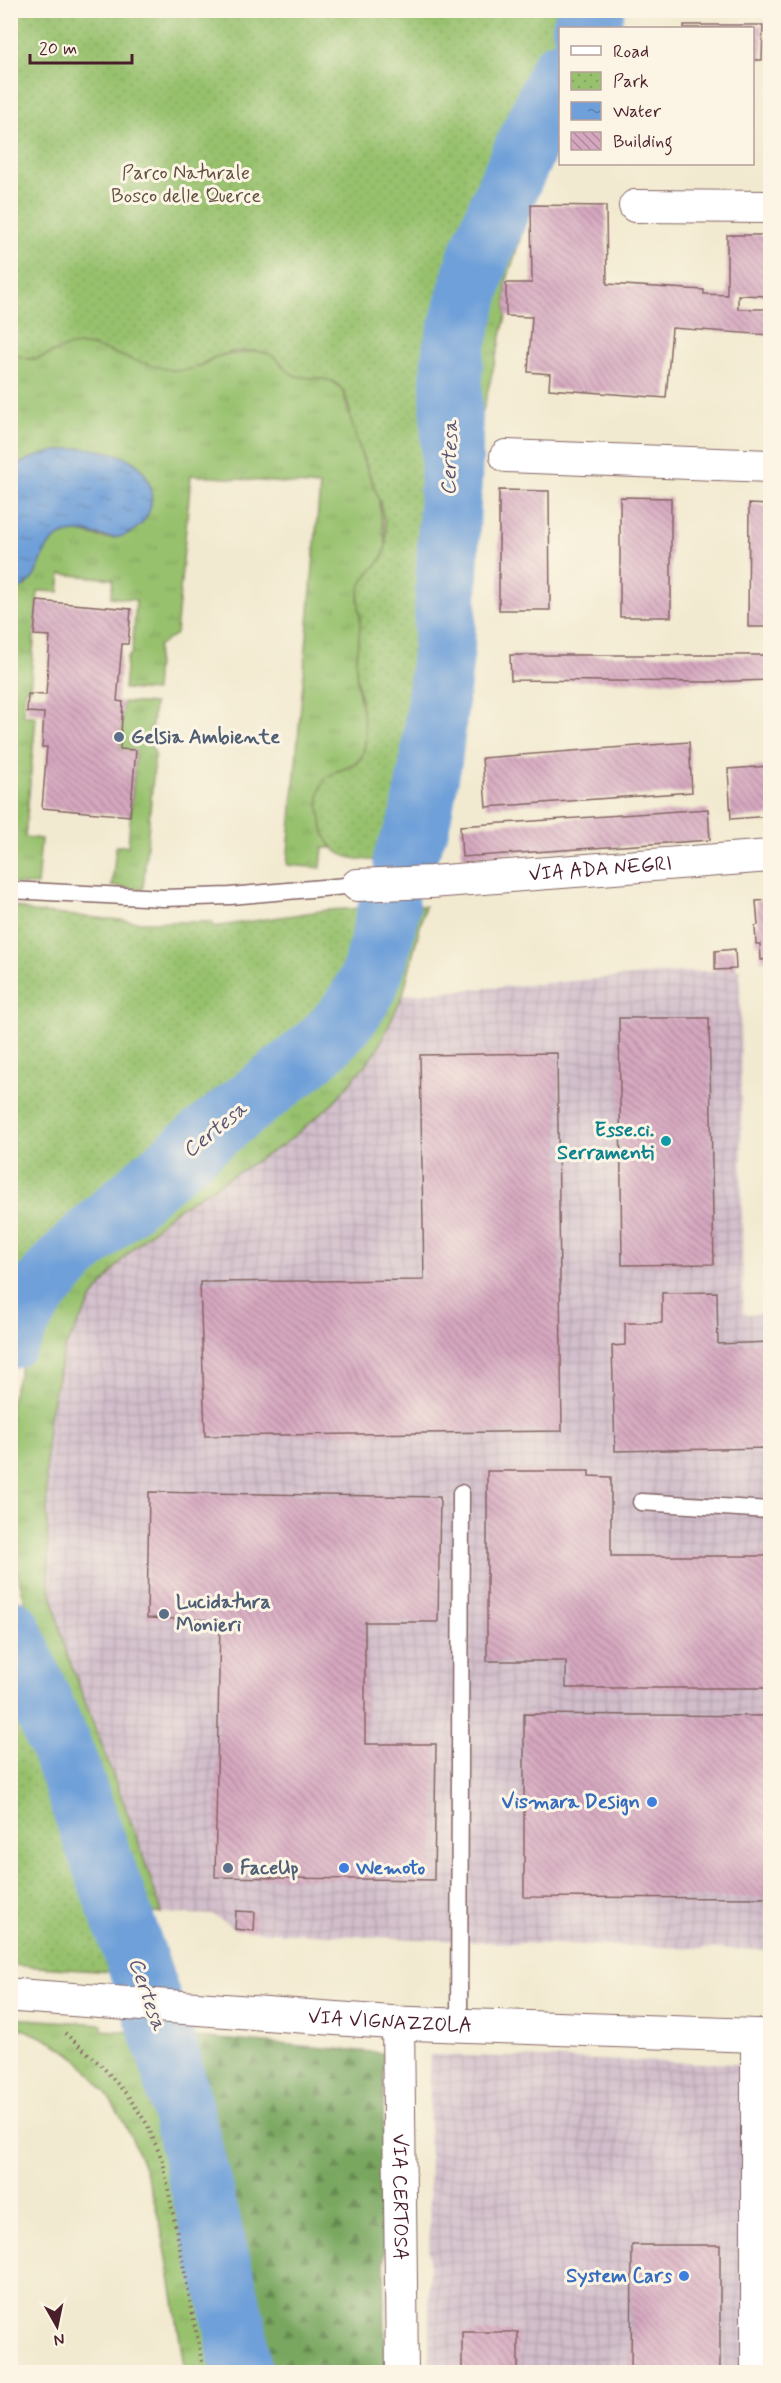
<svg xmlns="http://www.w3.org/2000/svg" width="781" height="2383" viewBox="0 0 781 2383" font-family="Mynerve,sans-serif">
<style>
.industrial{fill:url(#industrial-grid)}
.grass{fill:url(#grass-tufts);stroke:#70704c;stroke-width:1.5}
.forest{fill:url(#forest-firs);stroke:#626346;stroke-width:1.5}
.park{fill:url(#park-dots);stroke:#70704c;stroke-width:1.5}
.water{fill:url(#water-ripples);stroke:#5c6082;stroke-width:1.5}
.lines{fill:none;stroke-linecap:round;stroke-linejoin:round}
.river{stroke:#6fa0d9;stroke-width:62}
.building{fill:url(#building-back-hatch)}
.service-casing{stroke:#856665;stroke-width:19}
.minor-casing{stroke:#856665;stroke-width:34}
.tertiary-casing{stroke:#856665;stroke-width:35}
.path{stroke:#856665;stroke-width:4;stroke-dasharray:1.5 4.5;stroke-linecap:butt}
.service{stroke:#fff;stroke-width:16}
.minor{stroke:#fff;stroke-width:32}
.tertiary{stroke:#fff;stroke-width:33}
.service-dot{fill:#5c6f8a;stroke:#fcf5e5;stroke-width:2}
.culture-dot{fill:#0f9aa8;stroke:#fcf5e5;stroke-width:2}
.shop-dot{fill:#3f7fe0;stroke:#fcf5e5;stroke-width:2}
.labels{text-anchor:middle;dominant-baseline:central;stroke-width:6;stroke-linejoin:round;paint-order:stroke}
.park-label{font-size:20px;fill:#61503f;stroke:#fcf5e5}
.service-label{font-size:20px;font-weight:bold;fill:#4e5e75;stroke:#fcf5e5;text-anchor:start}
.street-label{font-size:20px;fill:#4a1f2b;stroke:#fcf5e5}
.culture-label{font-size:20px;font-weight:bold;fill:#0d838f;stroke:#fcf5e5;text-anchor:end}
.shop-label{font-size:20px;font-weight:bold;fill:#366cbe;stroke:#fcf5e5;text-anchor:end}
.water-label{font-size:21px;font-style:italic;fill:#595371;stroke:#fcf5e5}
</style>
<defs>
<pattern id="industrial-grid" width="8" height="8" patternUnits="userSpaceOnUse" patternTransform="scale(1.5)"><rect width="8" height="8" fill="#d1bdcb"/><path d="M0 4h8M4 0v8" fill="none" stroke="#b5a2ae"/></pattern>
<pattern id="grass-tufts" width="24" height="20" patternUnits="userSpaceOnUse" patternTransform="scale(1.5)"><rect width="24" height="20" fill="#97c16d"/><path d="M3 7l-1-3M5 7V3M7 7l1-3M15 17l-1-3M17 17v-4M19 17l1-3" fill="none" stroke="#84a55f"/></pattern>
<pattern id="forest-firs" width="22" height="20" patternUnits="userSpaceOnUse" patternTransform="scale(1.5)"><rect width="22" height="20" fill="#79a760"/><path d="M5 1l3.5 6h-7zM16 11l3.5 6h-7z" fill="#65874f"/></pattern>
<pattern id="park-dots" width="8" height="8" patternUnits="userSpaceOnUse" patternTransform="scale(1.5)"><rect width="8" height="8" fill="#97c16d"/><path d="M2 2h.1M6 6h.1" fill="none" stroke="#84a55f" stroke-width="1.8" stroke-linecap="round"/></pattern>
<pattern id="water-ripples" width="26" height="14" patternUnits="userSpaceOnUse" patternTransform="scale(1.5)"><rect width="26" height="14" fill="#6fa0d9"/><path d="M2 4q2-2 4 0t4 0M15 11q2-2 4 0t4 0" fill="none" stroke="#5d82b0"/></pattern>
<pattern id="building-back-hatch" width="6" height="6" patternUnits="userSpaceOnUse" patternTransform="scale(1.5)"><rect width="6" height="6" fill="#d6a8c0"/><path d="M-1 5l2 2M0 0l6 6M5-1l2 2" fill="none" stroke="#b0889c"/></pattern>
</defs>
<rect width="100%" height="100%" fill="#fcf5e5"/>
<filter id="ink" filterUnits="userSpaceOnUse"><feTurbulence type="fractalNoise" baseFrequency=".0167" numOctaves="2"/><feDisplacementMap in="SourceGraphic" scale="12" xChannelSelector="R" yChannelSelector="G"/><feConvolveMatrix kernelMatrix="1 2 1 2 8 2 1 2 1" color-interpolation-filters="sRGB"/></filter>
<filter id="wash" filterUnits="userSpaceOnUse"><feTurbulence type="fractalNoise" baseFrequency=".008" numOctaves="4" result="noise"/><feDisplacementMap in="SourceGraphic" scale="24" xChannelSelector="R" yChannelSelector="G"/><feGaussianBlur stdDeviation="1.35" result="paint"/><feColorMatrix in="noise" values="0 0 0 0 0 0 0 0 0 0 0 0 0 0 0 0 0 1.4 0 .05"/><feComposite in="paint" operator="in"/></filter>
<g filter="url(#wash)">
<rect width="100%" height="100%" fill="#f2ead0"/>
<path class="industrial" d="M740,969L743,1314H770V1950L480,1942L254,1931L235,1929L213,1915L162,1913L138,1841L66,1651L49,1584L46,1468L48,1421L64,1350L93,1297L126,1255L173,1212L286,1143L332,1104L376,1052L403,995L670,973Z
M430,2055L770,2065V2372H429Z"/>
<path class="grass" d="M531,205L506,283V316L479,427L477,479L471,409L470,339L473,321L488,283Z
M71,345H86L104,349L129,359L171,370L201,366L218,356L255,351L274,355L285,369L301,377L331,380L342,389L362,457L378,497L386,546L380,563L368,573L358,598L361,621L356,662L357,684L366,731L363,755L356,763L346,767L319,797L324,833L332,848H323L321,868L287,865L320,486L191,475L176,634L158,646L155,691L124,689L127,658L132,653L136,600L111,597L113,579L61,574L59,592L38,591L30,689H25L23,715L36,717L25,837L41,839L37,885L11,884V594C42,579 36,547 61,535C81,527 89,537 107,538C117,539 125,534 134,530L149,482L143,471L133,461L11,469V352C39,368 45,353 71,345Z
M123,702L154,704L150,744L155,754L143,889L112,886L116,846H128L136,751L120,749Z
M407,906H425L403,995L376,1052L332,1104L286,1143L173,1212L126,1255L93,1297L64,1350L48,1421L46,1468L49,1584L66,1651L138,1841L162,1913H143L25,1600L13,1559L11,1536L10,1403L27,1348L65,1286L149,1208L271,1107L355,1030L386,983Z
M10,2018L102,2024V2030L143,2033L160,2085L217,2334L223,2372H185C168,2273 162,2159 94,2078C88,2072 83,2063 76,2058C56,2042 34,2033 11,2025Z"/>
<path class="forest" d="M183,2036L383,2053L385,2372H264L213,2143Z"/>
<path class="park" d="M11,10L571,11L508,126L461,238L437,304L430,333L427,359L430,452L427,536L419,725L415,761L409,791L394,824L386,860C355,861 329,860 322,824C320,816 318,806 319,797C322,762 352,776 362,756C373,733 354,687 356,660C357,648 360,636 360,623C361,610 355,596 362,583C369,568 385,564 386,545C388,505 364,468 354,431C350,418 350,402 343,391C334,376 316,379 301,377C281,374 285,354 256,351C245,350 230,352 219,356C201,362 194,373 172,370C158,368 132,360 119,355C107,351 96,345 84,345C51,343 44,371 11,352Z
M11,905L33,912L141,922H213V927L327,910L366,908C361,927 358,948 349,966C329,1005 297,1036 266,1066L35,1267L11,1297Z
M11,1675L45,1762L123,1973L11,1965Z"/>
<path class="water" d="M80,448C110,450 148,457 151,493C153,503 149,515 142,523C113,555 89,521 60,536C42,546 43,563 33,578C27,586 19,590 11,594V469C31,455 56,450 80,448Z"/>
<g class="lines">
<path class="river" d="M583,28L594,10
M404,859L419,824L431,761L444,646L452,455L451,378L453,351L477,262L507,189L560,72
M10,1338C38,1281 82,1243 129,1202C170,1165 212,1131 255,1098C293,1068 335,1040 360,998C376,972 382,936 389,907
M10,1629L64,1755L131,1943L170,2060L235,2325L241,2372"/>
</g>
<g id="blocks">
<path class="building" d="M684,25H763L762,60H752V28H684Z
M531,205L606,206L607,284L704,290V294L727,295V235H770V296L738,295V309H770V335L672,328L666,398L549,389L550,374L528,372L532,317L506,316V283H532Z
M499,490L549,491L550,610H499Z
M620,497L671,498V617H620Z
M749,504L770,505V627H748Z
M37,601L131,609L128,644H122L117,701L123,702L120,749L136,750L130,816L42,808L47,747H42L44,713L27,712L28,694L46,695L50,636L34,635Z
M510,655H770V680L708,682L511,680Z
M689,742L692,792L486,807L482,758Z
M770,766V816L731,819L728,769Z
M708,809L710,840L462,857L460,826Z
M770,900V959L761,960L760,944H756L755,926L758,925L756,901Z
M735,949L736,969L715,970V951Z
M619,1018H709L714,1264L622,1265Z
M557,1053L562,1431L205,1436L200,1282L424,1280L420,1055Z
M717,1292L718,1344L770,1342V1462H769L768,1448L615,1451L612,1346L625,1345V1323H662V1293Z
M487,1471H589V1476L611,1477V1556H770V1688H566V1661H487Z
M149,1492L440,1497L438,1622H365V1744H436L434,1880L215,1877L220,1620L147,1618Z
M524,1714L770,1716V1898L524,1897Z
M236,1911L255,1912L254,1931L235,1929Z
M632,2245H720V2372H631Z
M462,2332H518V2372H462Z"/>
</g>
</g>
<g filter="url(#ink)">
<use href="#blocks" fill-opacity="0" stroke="#856665" stroke-width="1.5"/>
<g class="lines">
<defs>
<path id="service" d="M10,890L163,898L230,896L357,885
M641,1502L770,1510
M459,2025L461,1493"/>
<g id="minor">
<path d="M635,206L770,207"/>
<path d="M506,456L770,466"/>
<path id="s1" d="M357,885L431,882L770,856"/>
<path id="s2" d="M398,2023L402,2372"/>
<path d="M757,2372V2036"/>
</g>
<g id="tertiary">
<path id="s3" d="M10,1995L398,2023L770,2036"/>
</g>
</defs>
<use href="#service" class="service-casing"/>
<use href="#minor" class="minor-casing"/>
<use href="#tertiary" class="tertiary-casing"/>
<path class="path" d="M65,2033L101,2065L128,2096L147,2124L163,2162L204,2372"/>
<use href="#service" class="service"/>
<use href="#minor" class="minor"/>
<use href="#tertiary" class="tertiary"/>
</g>
</g>
<g class="service-dot">
<circle cx="119" cy="737" r="6"/>
<circle cx="164" cy="1614" r="6"/>
<circle cx="228" cy="1868" r="6"/>
</g>
<circle class="culture-dot" cx="666" cy="1141" r="6"/>
<g class="shop-dot">
<circle cx="652" cy="1802" r="6"/>
<circle cx="344" cy="1868" r="6"/>
<circle cx="684" cy="2276" r="6"/>
</g>
<g class="labels">
<g class="park-label">
<text x="186" y="173">Parco Naturale<tspan x="186" dy="23">Bosco delle Querce</tspan></text>
</g>
<g class="service-label">
<text x="131" y="737">Gelsia Ambiente</text>
<text x="176" y="1602">Lucidatura<tspan x="176" dy="23">Monieri</tspan></text>
<text x="240" y="1868">FaceUp</text>
</g>
<g class="street-label">
<text stroke="none"><textPath href="#s1" startOffset="244">VIA ADA NEGRI</textPath></text>
<text stroke="none"><textPath href="#s3" startOffset="381">VIA VIGNAZZOLA</textPath></text>
<text stroke="none"><textPath href="#s2" startOffset="174">VIA CERTOSA</textPath></text>
</g>
<g class="culture-label">
<text x="654" y="1130">Esse.ci.<tspan x="654" dy="23">Serramenti</tspan></text>
</g>
<g class="shop-label">
<text x="640" y="1802">Vismara Design</text>
<text x="356" y="1868" text-anchor="start">Wemoto</text>
<text x="672" y="2276">System Cars</text>
</g>
<g class="water-label">
<text transform="translate(450 458) rotate(-88)">Certesa</text>
<text transform="translate(215 1130) rotate(-39)">Certesa</text>
<text transform="translate(147 1994) rotate(71)">Certesa</text>
</g>
</g>
<rect width="781" height="2383" fill="none" stroke="#fcf5e5" stroke-width="36"/>
<rect x="559" y="27" width="195" height="138" fill="#fcf5e5" stroke="#b59f9b" stroke-width="1.5"/>
<rect x="571" y="46" width="30" height="9" fill="#ffffff" stroke="#b59f9b" stroke-width="1.5"/>
<text x="613" y="57" font-size="18" fill="#4a1f2b">Road</text>
<rect x="571" y="72" width="30" height="18" fill="url(#park-dots)" stroke="#b59f9b" stroke-width="1.5"/>
<text x="613" y="87" font-size="18" fill="#4a1f2b">Park</text>
<rect x="571" y="102" width="30" height="18" fill="url(#water-ripples)" stroke="#b59f9b" stroke-width="1.5"/>
<text x="613" y="117" font-size="18" fill="#4a1f2b">Water</text>
<rect x="571" y="132" width="30" height="18" fill="url(#building-back-hatch)" stroke="#b59f9b" stroke-width="1.5"/>
<text x="613" y="147" font-size="18" fill="#4a1f2b">Building</text>
<g transform="translate(57 2326) rotate(171)" stroke="#fcf5e5" stroke-width="4.5" paint-order="stroke">
<path d="M0-4.5L10 22L0 15L-10 22Z" fill="#4a1f2b"/>
<text y="-9" font-size="16" font-weight="bold" text-anchor="middle" fill="#4a1f2b">N</text>
</g>
<path d="M30 54v9h102v-9" fill="none" stroke="#4a1f2b" stroke-width="3"/>
<text x="39" y="54" font-size="18" fill="#4a1f2b" stroke="#fcf5e5" stroke-width="4.5" paint-order="stroke">20 m</text>
</svg>
